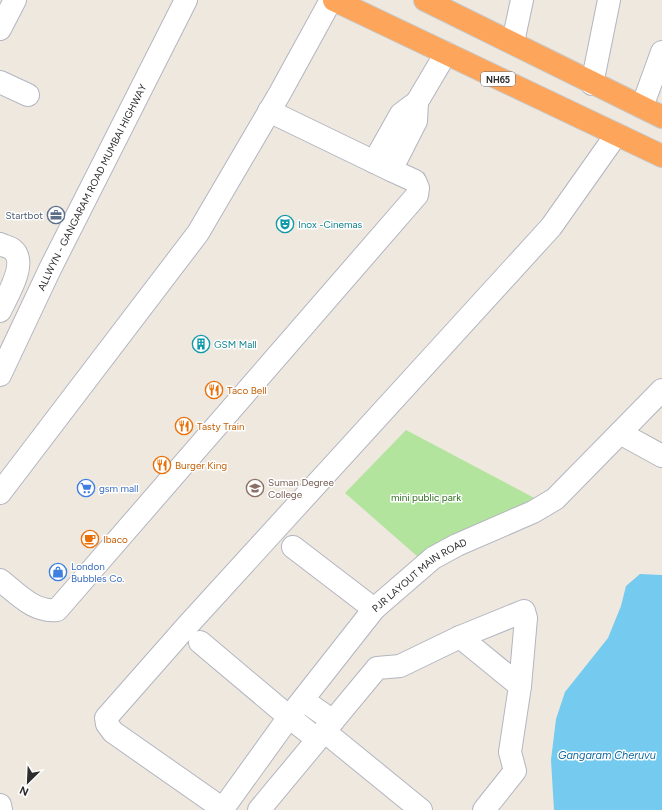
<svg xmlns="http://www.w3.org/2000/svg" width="662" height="810" viewBox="0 0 662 810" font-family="Figtree,sans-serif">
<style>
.green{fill:#b3e49d}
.water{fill:#74caef}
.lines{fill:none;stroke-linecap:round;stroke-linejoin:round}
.minor-casing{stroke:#b3b5c0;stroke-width:24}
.highway-casing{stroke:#c8c8c8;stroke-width:24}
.minor{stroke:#fff;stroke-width:22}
.highway{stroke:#fda65b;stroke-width:22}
.labels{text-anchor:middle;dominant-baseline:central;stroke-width:3;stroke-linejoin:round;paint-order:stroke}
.shield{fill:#fff;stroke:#6c6c6c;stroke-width:1}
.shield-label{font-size:9px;font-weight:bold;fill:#2d2d2d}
.street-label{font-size:10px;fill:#2d2d2d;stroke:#fff}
.service-label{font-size:10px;fill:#4e5e75;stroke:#fff;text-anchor:end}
.culture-label{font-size:10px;fill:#0d838f;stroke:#fff;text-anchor:start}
.food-label{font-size:10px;fill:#c56008;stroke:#fff;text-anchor:start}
.education-label{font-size:10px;fill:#785e54;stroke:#fff;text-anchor:start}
.shop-label{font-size:10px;fill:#366cbe;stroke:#fff;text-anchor:start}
.park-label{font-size:10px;fill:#296b1b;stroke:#fff}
.water-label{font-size:11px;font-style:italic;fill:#0e699f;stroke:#fff}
</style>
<rect width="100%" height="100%" fill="#eee8df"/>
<path class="green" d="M406,430L540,501L418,557L345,493Z"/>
<path class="water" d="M640,574L662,575V810H554L551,760L556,719L565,692L608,638L621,606L626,586Z"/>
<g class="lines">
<defs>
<g id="minor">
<path d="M0,29L15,0"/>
<path d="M513,42L522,0"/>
<path d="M0,82L28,95"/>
<path d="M592,84L609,0"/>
<path d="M642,107L662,52"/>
<path d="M269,111L391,170"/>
<path d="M374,162L401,114L417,102"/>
<path d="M0,244C4,246 9,247 12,249C29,262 7,296 0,311"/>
<path id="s1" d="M0,375L50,269L186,0"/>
<path d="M620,433L662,456"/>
<path d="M0,493L198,233L280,93L331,0"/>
<path d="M293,547L374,609"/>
<path d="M0,580C17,593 34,613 57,610L417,195L418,188L415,181L391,170L416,121L417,102L446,53"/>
<path d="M460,637L520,686"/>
<path d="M200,642L289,717L317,739"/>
<path d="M303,700L333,721"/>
<path d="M324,731L421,810"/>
<path d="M0,805L1,810"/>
<path d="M223,809L113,732L107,724L106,718L187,626L551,227L616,135"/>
<path id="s2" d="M222,810L289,717L374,609L433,558L457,545L533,512L555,499L662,390"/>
<path d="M259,810L377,668L400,666L460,637L524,611L526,618L520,686L510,752L515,771L484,810"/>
</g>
<path id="highway" d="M334,0L662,156
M425,0L662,117"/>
</defs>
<use href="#minor" class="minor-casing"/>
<use href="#highway" class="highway-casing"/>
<use href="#minor" class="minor"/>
<use href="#highway" class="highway"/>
</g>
<defs>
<symbol id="office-ring" viewBox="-11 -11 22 22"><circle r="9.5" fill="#fff" stroke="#5c6f8a" stroke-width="1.5"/><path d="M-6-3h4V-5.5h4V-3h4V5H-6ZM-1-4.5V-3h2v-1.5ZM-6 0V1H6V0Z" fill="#5c6f8a"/></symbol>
<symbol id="theatre-ring" viewBox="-11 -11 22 22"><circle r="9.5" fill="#fff" stroke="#0f9aa8" stroke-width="1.5"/><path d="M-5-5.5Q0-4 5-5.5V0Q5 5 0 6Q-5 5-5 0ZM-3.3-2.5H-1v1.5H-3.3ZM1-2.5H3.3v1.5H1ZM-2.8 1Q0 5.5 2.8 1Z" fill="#0f9aa8"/></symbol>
<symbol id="building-ring" viewBox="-11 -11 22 22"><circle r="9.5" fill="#fff" stroke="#0f9aa8" stroke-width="1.5"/><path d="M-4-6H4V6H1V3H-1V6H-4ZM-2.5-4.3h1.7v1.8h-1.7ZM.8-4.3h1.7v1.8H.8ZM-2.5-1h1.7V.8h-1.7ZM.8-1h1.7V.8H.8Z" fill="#0f9aa8"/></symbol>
<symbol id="restaurant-ring" viewBox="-11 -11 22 22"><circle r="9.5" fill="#fff" stroke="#e8710a" stroke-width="1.5"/><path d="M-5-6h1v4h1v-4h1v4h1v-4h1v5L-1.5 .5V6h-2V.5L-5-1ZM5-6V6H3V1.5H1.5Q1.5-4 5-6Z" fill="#e8710a"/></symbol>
<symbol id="supermarket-ring" viewBox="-11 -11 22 22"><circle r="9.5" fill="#fff" stroke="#3f7fe0" stroke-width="1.5"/><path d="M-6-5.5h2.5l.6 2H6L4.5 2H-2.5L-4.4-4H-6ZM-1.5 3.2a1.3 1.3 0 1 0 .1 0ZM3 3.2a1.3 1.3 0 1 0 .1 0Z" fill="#3f7fe0"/></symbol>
<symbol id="university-ring" viewBox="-11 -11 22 22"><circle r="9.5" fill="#fff" stroke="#8d6e63" stroke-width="1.5"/><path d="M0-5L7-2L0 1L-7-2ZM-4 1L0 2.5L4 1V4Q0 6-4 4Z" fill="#8d6e63"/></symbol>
<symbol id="cafe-ring" viewBox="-11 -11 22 22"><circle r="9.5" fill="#fff" stroke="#e8710a" stroke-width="1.5"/><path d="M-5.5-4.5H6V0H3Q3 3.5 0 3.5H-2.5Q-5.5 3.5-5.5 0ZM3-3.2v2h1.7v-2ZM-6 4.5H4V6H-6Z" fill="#e8710a"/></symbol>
<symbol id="shop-ring" viewBox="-11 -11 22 22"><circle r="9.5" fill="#fff" stroke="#3f7fe0" stroke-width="1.5"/><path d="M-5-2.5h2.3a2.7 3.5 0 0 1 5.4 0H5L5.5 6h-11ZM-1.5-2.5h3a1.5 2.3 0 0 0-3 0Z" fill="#3f7fe0"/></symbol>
</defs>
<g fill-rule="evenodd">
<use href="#office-ring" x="46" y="205" width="20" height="20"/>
<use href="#theatre-ring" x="275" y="214" width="20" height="20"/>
<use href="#building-ring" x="191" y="334" width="20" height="20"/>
<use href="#restaurant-ring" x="204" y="380" width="20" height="20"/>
<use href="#restaurant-ring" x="174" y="416" width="20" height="20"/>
<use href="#restaurant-ring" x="152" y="455" width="20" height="20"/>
<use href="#supermarket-ring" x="76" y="478" width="20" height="20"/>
<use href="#university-ring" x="245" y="478" width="20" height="20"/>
<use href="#cafe-ring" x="80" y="529" width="20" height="20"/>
<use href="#shop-ring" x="48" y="562" width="20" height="20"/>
</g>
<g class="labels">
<rect class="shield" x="481" y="72" width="34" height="14" rx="3"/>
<g class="shield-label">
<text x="498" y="79">NH65</text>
</g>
<g class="street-label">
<text stroke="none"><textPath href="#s1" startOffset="209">ALLWYN - GANGARAM ROAD MUMBAI HIGHWAY</textPath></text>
<text stroke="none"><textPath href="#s2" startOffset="309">PJR LAYOUT MAIN ROAD</textPath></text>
</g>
<g class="service-label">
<text x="43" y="215">Startbot</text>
</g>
<g class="culture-label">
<text x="298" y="224">Inox -Cinemas</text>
<text x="214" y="344">GSM Mall</text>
</g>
<g class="food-label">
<text x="227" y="390">Taco Bell</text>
<text x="197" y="426">Tasty Train</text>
<text x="175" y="465">Burger King</text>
<text x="103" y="539">Ibaco</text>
</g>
<g class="education-label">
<text x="268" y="482">Suman Degree<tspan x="268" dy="12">College</tspan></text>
</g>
<g class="shop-label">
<text x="99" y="488">gsm mall</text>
<text x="71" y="566">London<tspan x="71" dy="12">Bubbles Co.</tspan></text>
</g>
<g class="park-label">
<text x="426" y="497">mini public park</text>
</g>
<g class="water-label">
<text x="607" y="755">Gangaram Cheruvu</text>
</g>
</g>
<g transform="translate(28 782) rotate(204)" stroke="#ffffff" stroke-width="3" paint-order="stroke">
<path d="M0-3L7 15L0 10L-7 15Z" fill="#2d2d2d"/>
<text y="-6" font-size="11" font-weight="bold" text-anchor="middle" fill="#2d2d2d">N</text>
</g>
</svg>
